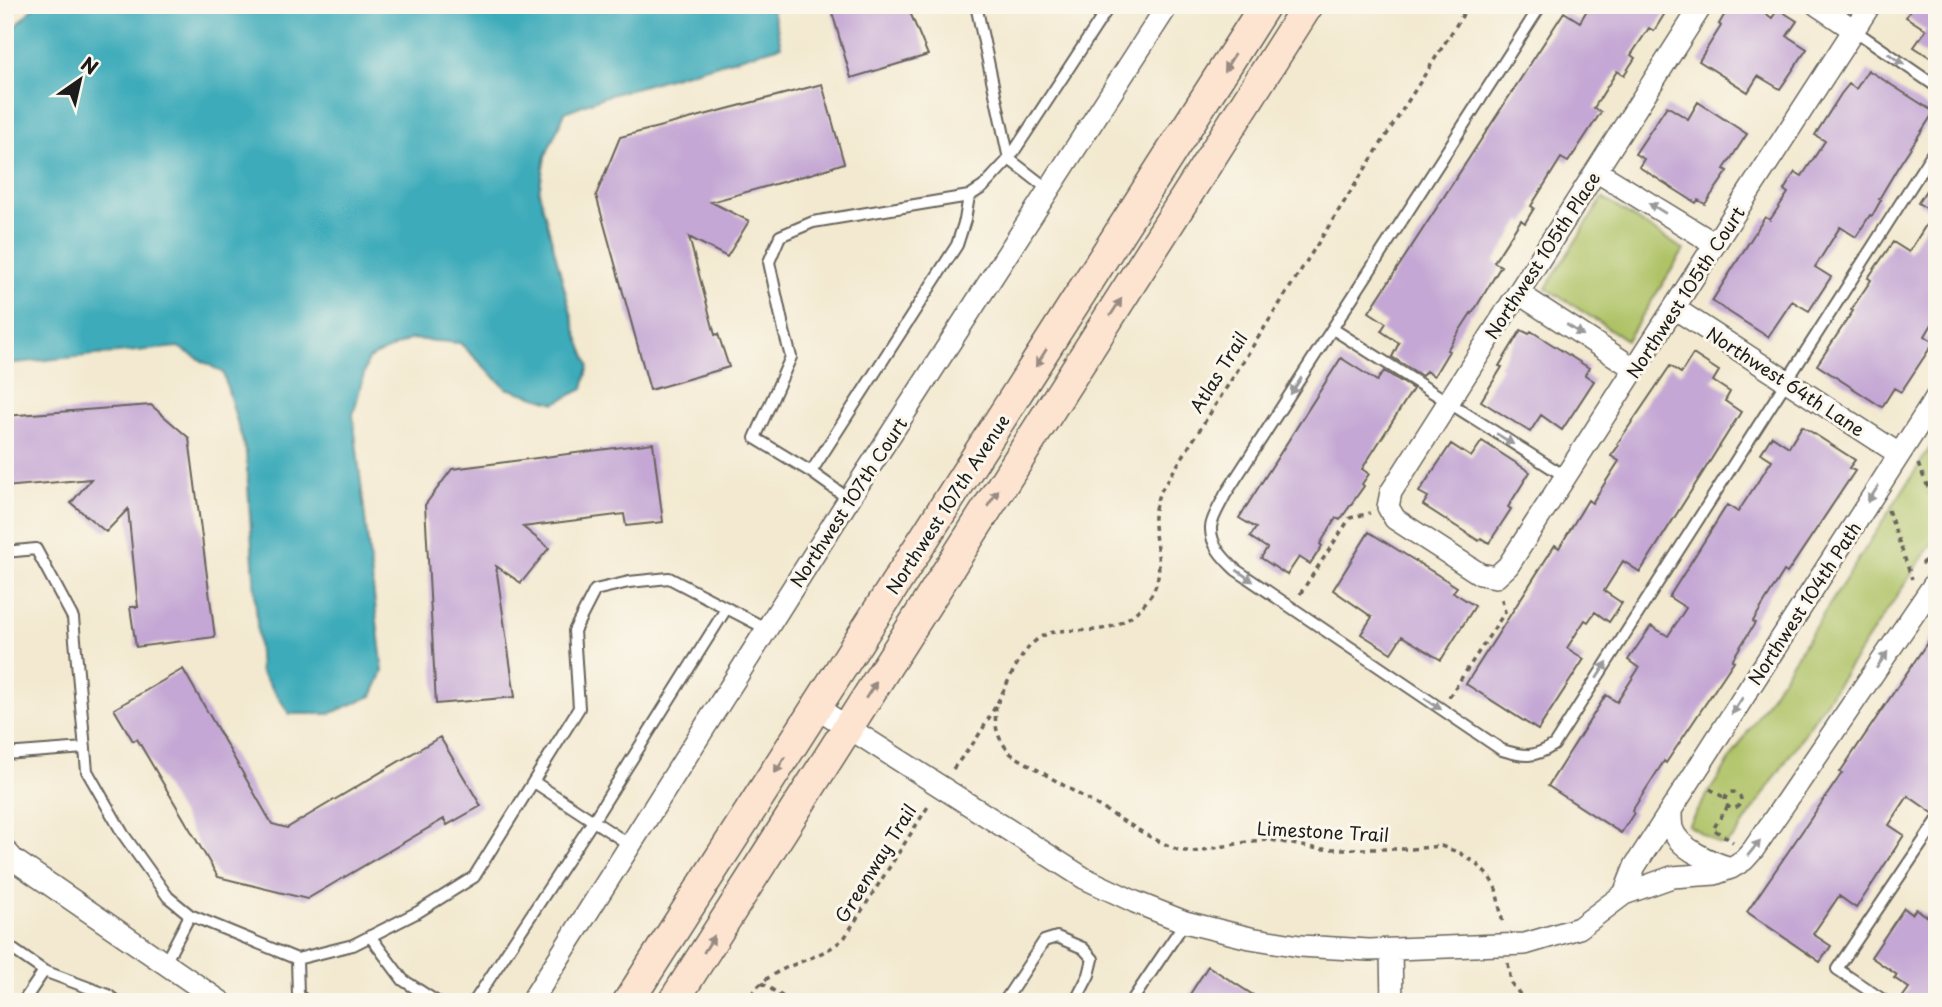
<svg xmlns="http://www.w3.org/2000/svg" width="1942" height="1007" viewBox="0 0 1942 1007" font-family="'Playpen Sans',sans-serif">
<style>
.green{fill:#afc266;stroke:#666f41;stroke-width:2}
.water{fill:#3cabba;stroke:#2c646b;stroke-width:2}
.building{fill:#c4a7d4}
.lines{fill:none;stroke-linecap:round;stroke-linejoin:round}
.service-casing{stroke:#67645b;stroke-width:14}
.minor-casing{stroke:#67645b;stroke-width:24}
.secondary-casing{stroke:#67645b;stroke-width:33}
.path{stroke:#67645b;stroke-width:3.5;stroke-dasharray:5 5;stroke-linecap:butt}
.service{stroke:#fff;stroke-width:10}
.minor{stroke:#fff;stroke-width:21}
.secondary{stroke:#fde4d1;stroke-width:30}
.oneway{fill:#999}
.oneway2{fill:#988a80}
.labels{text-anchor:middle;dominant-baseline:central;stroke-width:6;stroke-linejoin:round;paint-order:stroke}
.street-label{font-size:18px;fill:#1c1c1c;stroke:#fbf7ec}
</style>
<rect width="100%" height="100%" fill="#fbf7ec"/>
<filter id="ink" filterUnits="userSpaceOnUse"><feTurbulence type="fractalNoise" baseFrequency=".0143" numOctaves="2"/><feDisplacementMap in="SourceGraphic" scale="14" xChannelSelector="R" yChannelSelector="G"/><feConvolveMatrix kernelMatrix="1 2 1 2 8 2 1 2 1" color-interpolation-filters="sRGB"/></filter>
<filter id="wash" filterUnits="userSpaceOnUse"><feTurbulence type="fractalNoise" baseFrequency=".00686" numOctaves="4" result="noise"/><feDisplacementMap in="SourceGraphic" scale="28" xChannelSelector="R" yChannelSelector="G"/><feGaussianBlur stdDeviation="1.57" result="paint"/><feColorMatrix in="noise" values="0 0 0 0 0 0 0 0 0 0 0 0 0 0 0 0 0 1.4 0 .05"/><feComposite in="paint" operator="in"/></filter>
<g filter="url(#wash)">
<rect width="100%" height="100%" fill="#f3e9d0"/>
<path class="green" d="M1603,198L1684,250L1627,340L1546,288Z
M1937,437V536L1737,834L1726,844H1719L1688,825Z"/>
<path class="water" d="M35,5H770L777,27L781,46L603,97L565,112L545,157L539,192L576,332L589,365L583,389L555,403L506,388L460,343L411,339L368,359L353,415L383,672L372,696L329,714H290L260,671L246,453L223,373L178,347L5,364V39Z"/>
<g id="blocks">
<path class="building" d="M830,5H907L928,55L851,78Z
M1590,5H1670L1654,31L1649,28L1631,55L1635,58L1624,75L1617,71L1594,108L1601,112L1575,152L1568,162L1561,158L1531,206L1534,208L1525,223L1521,220L1494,262L1501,266L1472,314L1471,313L1447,350L1449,351L1434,376L1426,371L1422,376L1392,357L1399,343L1381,331L1386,323L1369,312L1564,12L1580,22Z
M1730,5H1754L1772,18L1778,9L1797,21L1787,36L1807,49L1780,89L1758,76L1748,92L1699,61L1721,26L1719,24Z
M1914,5H1937V62L1914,47L1926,30L1906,17Z
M1868,70L1934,112L1898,167L1879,199L1881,200L1872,216L1870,215L1856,237L1840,227L1815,267L1831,277L1809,311L1792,301L1768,337L1712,301L1765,217L1770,220L1788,193L1784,190L1795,172L1802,176L1825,141L1815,135L1841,94L1849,84L1856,89Z
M822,84L844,163L814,173L711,202L749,221L727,257L689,237L715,335L718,334L729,367L650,390L596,195L620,137Z
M1698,102L1747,134L1724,169L1728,171L1705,204L1698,200L1696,203L1639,167L1644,159L1635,154L1667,106L1688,119Z
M1937,173V215L1918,203Z
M1926,225L1937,232V316L1925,336L1934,342L1901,392L1894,388L1882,407L1817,365L1853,311L1851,310L1871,280L1868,278L1893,242L1909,252Z
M1521,330L1529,334L1531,331L1589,368L1585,375L1594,381L1562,430L1541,415L1530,432L1481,401L1502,367L1499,366Z
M1693,354L1719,371L1713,381L1730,392L1725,401L1741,412L1640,572L1623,561L1604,591L1622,603L1609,622L1595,612L1588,622L1585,620L1567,648L1584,659L1538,730L1466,684L1555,545L1559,548L1588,500L1592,503L1619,461L1611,456L1619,445L1617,444L1670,366L1681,373Z
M1341,358L1377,381L1384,371L1413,389L1362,469L1369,474L1362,484L1364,486L1340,520L1336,518L1320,544L1322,546L1310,564L1299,557L1287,575L1261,558L1267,548L1250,537L1256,528L1239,518Z
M151,405L189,438L215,637L136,647L130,607H138L128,509L106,532L71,503L91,479L5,487V416Z
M1802,426L1855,460L1849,468L1855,471L1787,573L1784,571L1753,621L1755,623L1732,660L1734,661L1666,763L1664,761L1632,811L1634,813L1621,833L1548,786L1606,695L1617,702L1639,668L1628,660L1651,626L1668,636L1686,608L1669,597L1727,505L1738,512L1772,460L1761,453L1772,436L1789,447Z
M1482,441L1530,472L1508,507L1511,509L1489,543L1481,538L1479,541L1423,505L1428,497L1419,492L1451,444L1471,457Z
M653,443L663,522L626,526L624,514L523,527L549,548L521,583L496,566L515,697L436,704L425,505L452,469Z
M1369,532L1457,587L1453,592L1475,606L1441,660L1402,636L1391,653L1361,634L1372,617L1333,590Z
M1937,628V813L1934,814L1908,796L1889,825L1904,835L1867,892L1856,908L1839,896L1813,934L1831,946L1820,962L1747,912L1842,773L1840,772Z
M183,669L272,824L287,828L440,737L481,806L447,825L444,819L307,899L218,877L137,739L133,741L114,709Z
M1904,908L1912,914L1916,909L1937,923V1002H1899L1909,988L1894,978L1897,975L1871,957Z
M1208,966L1264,1002H1185Z"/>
</g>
</g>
<g filter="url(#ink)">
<use href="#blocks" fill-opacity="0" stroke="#67645b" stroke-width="2"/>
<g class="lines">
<defs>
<path id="service" d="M1541,5L1225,495C1221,504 1212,517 1211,527C1210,545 1224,559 1236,570L1502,750C1525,757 1533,758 1554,745L1937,146
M1854,30L1937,87
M1048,189L1009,159L1110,5
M1333,329L1566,477
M811,472L755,438L791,357L784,331L769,262L780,236L813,222L969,196
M849,499L811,472L957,245L965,220L969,196L983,187L1009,159L976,5
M5,552L36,549L73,618L87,771L123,834L168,897L190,915L297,959
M5,754L85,748
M534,782L630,845
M370,936L403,980L437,1002
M5,944L44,971L108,995L117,1002
M165,963L190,915
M23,1002L44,971
M307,1002L298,995L297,959L353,945L418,912L474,877L579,708L574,631L595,590L629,582L669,578L767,629
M474,1002L593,821L726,609
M1004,1002L1044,941L1057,937L1083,948L1093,959L1089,975L1075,1002
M1131,1002L1185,922
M1886,1002L1837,969L1937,821"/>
<path id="minor" d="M1702,5L1391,492L1388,507L1395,519L1480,574L1496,577L1508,566L1715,244L1870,5
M1817,5L1854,30
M1596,171L1715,244
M1518,293L1635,369
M1674,308L1899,454
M816,707L1084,878L1135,902L1185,922L1250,938L1300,946L1369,950L1525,944L1579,928L1624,894L1672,877L1715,874L1731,868L1744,860L1753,850L1937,580
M1671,811C1671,816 1671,823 1672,828C1678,849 1713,863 1731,868
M5,850L14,860L221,1002
M1624,894L1635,866L1937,396
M1391,950L1392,1002
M531,1002L849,499L1168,5"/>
<path id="secondary" d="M628,1002L1265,5
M673,1002L1308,5"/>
</defs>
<use href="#service" class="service-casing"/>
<use href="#minor" class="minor-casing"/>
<use href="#secondary" class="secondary-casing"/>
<path class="path" d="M1918,464L1937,508
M1888,510L1912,579
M1924,564L1923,563L1937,543
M1300,594L1350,518L1370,513
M1449,697L1505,612L1501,596
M996,706C994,728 997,738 1011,754L1152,838L1178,850L1193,852L1252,841L1271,840L1319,849H1412L1441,846L1460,853L1477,864L1490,878L1496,889L1503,924
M953,769C960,759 969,750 976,739C983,729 989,718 995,707C1007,686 1016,659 1034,642C1052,626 1073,632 1095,630C1117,628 1136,616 1149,598C1166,574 1156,551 1154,525C1153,514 1156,504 1159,494L1469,5
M1710,789L1725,798
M1725 800a8 8 0 1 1 16 0a8 8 0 1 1-16 0Z
M1728,806L1713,829L1733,842
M1508,963L1511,983L1526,1002
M762,983L791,1002
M745,1002C752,993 759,984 768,978C792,961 824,958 845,937L929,805"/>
<use href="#service" class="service"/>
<use href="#minor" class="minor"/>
<use href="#secondary" class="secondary"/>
</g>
<defs><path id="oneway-solid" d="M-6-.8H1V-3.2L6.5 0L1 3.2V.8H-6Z" transform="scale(1.75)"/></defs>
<g class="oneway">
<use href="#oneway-solid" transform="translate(1896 59) rotate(35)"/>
<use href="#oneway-solid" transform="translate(1657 208) rotate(-148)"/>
<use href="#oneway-solid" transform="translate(1575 330) rotate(33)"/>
<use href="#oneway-solid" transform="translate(1296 386) rotate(123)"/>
<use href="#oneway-solid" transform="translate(1505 439) rotate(32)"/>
<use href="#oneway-solid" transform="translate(1873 494) rotate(123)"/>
<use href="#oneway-solid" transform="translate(1245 576) rotate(35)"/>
<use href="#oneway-solid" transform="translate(1882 660) rotate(-56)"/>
<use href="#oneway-solid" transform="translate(1602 670) rotate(-57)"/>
<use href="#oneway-solid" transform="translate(1433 704) rotate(34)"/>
<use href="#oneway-solid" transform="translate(1737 706) rotate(123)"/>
<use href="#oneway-solid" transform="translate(1754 848) rotate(-51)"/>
</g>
<g class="oneway2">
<use href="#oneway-solid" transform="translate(1229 63) rotate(122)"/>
<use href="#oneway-solid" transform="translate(1116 307) rotate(-57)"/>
<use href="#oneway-solid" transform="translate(1041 358) rotate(122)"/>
<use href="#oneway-solid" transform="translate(993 498) rotate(-57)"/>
<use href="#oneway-solid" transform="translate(871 690) rotate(-57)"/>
<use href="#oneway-solid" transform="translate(780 765) rotate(123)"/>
<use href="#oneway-solid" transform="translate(709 944) rotate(-58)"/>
</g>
</g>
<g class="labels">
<g class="street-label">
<text transform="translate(1542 255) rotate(-57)">Northwest 105th Place</text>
<text transform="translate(1685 292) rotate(-57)">Northwest 105th Court</text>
<text transform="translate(1218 372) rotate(-58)">Atlas Trail</text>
<text transform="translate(1786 381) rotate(33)">Northwest 64th Lane</text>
<text transform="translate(848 502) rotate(-57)">Northwest 107th Court</text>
<text transform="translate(947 504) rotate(-57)">Northwest 107th Avenue</text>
<text transform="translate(1804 603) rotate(-57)">Northwest 104th Path</text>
<text transform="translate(1323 831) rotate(3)">Limestone Trail</text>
<text transform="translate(875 863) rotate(-58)">Greenway Trail</text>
</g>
</g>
<rect width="1942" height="1007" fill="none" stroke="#fbf7ec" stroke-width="28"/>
<g transform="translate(80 80) rotate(34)" stroke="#fbf7ec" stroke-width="5" paint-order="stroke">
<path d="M0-5L12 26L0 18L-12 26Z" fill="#1c1c1c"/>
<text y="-10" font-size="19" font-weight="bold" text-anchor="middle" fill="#1c1c1c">N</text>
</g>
</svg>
